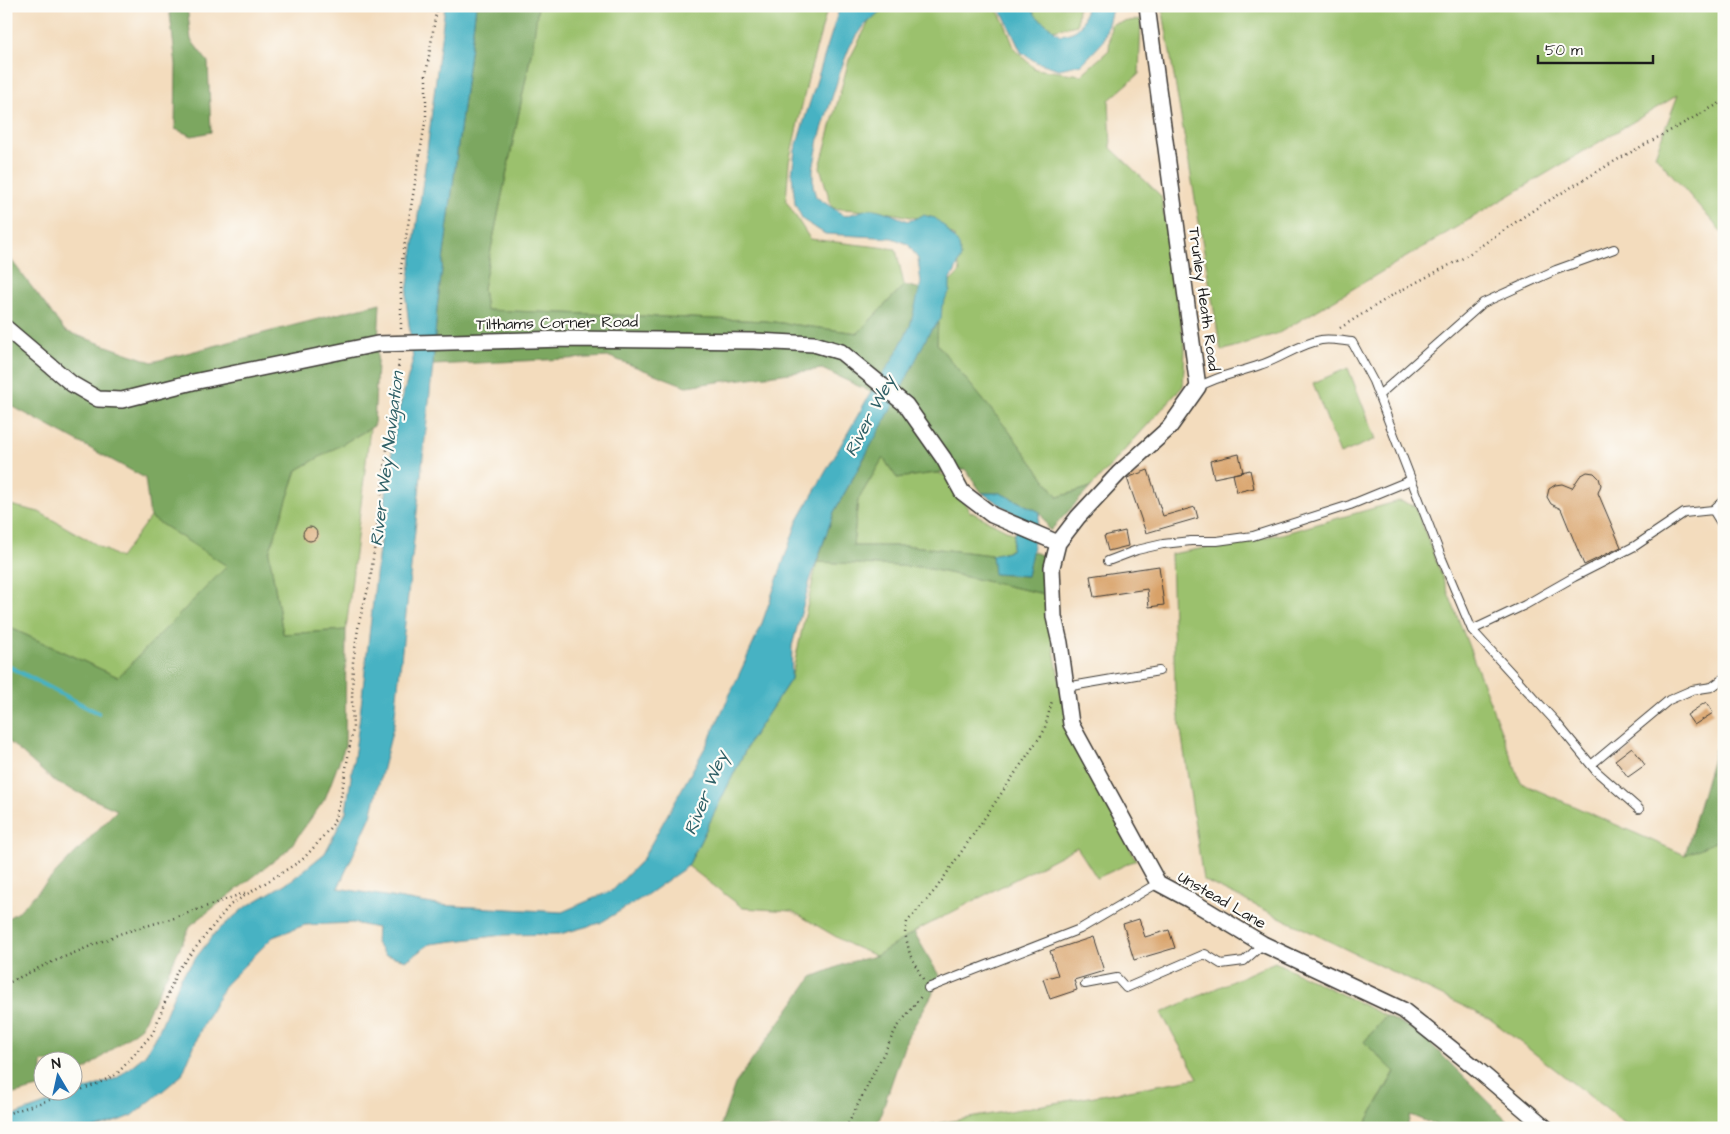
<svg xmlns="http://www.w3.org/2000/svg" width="1730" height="1134" viewBox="0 0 1730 1134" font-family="'Architects Daughter',sans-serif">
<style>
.green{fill:#9bc16d;stroke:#5c6e44}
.forest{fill:#7ca760;stroke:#4c623e}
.water{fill:#46b2c3;stroke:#316770}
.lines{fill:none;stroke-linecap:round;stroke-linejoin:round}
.stream{stroke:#46b2c3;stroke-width:4.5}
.building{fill:#d8a168}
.lane-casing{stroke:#3c3934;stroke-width:10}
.street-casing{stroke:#3c3934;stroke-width:18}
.path{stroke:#3c3934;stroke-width:2.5;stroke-dasharray:1 4;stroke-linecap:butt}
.lane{stroke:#fff;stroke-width:8}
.street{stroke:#fff;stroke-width:15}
.labels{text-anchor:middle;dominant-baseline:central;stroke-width:4.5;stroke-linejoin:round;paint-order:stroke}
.street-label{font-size:16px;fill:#1c1c1c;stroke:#fdfcf7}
.water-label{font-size:18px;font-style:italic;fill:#2f6067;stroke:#fdfcf7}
</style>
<rect width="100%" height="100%" fill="#fdfcf7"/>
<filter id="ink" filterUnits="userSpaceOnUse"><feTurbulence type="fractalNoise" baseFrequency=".02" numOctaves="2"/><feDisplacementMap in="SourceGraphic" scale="10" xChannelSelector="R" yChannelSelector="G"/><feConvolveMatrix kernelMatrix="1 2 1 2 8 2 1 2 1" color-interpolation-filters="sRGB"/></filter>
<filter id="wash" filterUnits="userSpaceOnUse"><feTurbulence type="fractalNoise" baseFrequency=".0096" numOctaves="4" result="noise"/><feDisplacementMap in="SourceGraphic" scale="20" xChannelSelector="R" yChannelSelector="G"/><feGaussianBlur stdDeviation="1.12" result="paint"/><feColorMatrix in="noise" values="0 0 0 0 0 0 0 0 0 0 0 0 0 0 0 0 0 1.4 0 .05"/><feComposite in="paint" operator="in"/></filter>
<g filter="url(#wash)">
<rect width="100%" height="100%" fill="#f3dcbd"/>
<path class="green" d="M537,6H828L808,79L789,162L786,201L810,239L896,249L904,285L858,333L766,321L486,310L483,288L533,44Z
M885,6H995L1005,24L1015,50L1035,69L1081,75L1109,50L1111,24L1141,19L1139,74L1109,100L1111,148L1161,196L1185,350L1183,386L1091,487L1058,497L1008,430L937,344L939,293L960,272L954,236L930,221L891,213L832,208L820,167L849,60L875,10Z
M1026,6H1078L1077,25L1044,32Z
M1162,6H1724V235L1655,155L1678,95L1279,333L1221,351Z
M1348,368L1376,439L1340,454L1313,383Z
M370,428L346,630L283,634L269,553L297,470Z
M883,458L897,478L937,473L951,477L969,511L1014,534L1011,550L992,555L912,546H853L858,500Z
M1399,501L1415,506L1521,783L1685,855L1724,838V1123L1717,1128H1631L1490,1019L1203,880L1175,690L1171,554L1282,534Z
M6,504L39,512L120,558L150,517L228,566L118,677L6,626Z
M817,562L921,567L1044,594L1069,734L1136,860L1097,878L1077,847L914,932L876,956L850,945L792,911L743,908L688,866L750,741L791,679Z
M1275,962L1386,1016L1364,1042L1395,1071L1363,1128H912L1198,1078L1161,1013Z"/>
<path class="forest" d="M169,6H187L191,40L208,62L211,132L192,136L175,129L176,65Z
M476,6H538L533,44L483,288L486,310L766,321L858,333L904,285L939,293L937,344L1008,430L1058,497L1091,487L1050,531L1040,512L1000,493H982L965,469L897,478L883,458L858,500L853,546H912L992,555L995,574L1027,576L1032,551L1048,558L1044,594L921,567L817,562L834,512L866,455L900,379L871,392L822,369L686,386L610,357L433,365L437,308Z
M6,253L65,331L152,362L380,303L374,426L297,470L269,553L283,634L346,630L345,746L325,799L288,850L191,925L141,1027L73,1079L72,1062H42V1087L6,1096V919L18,912L117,810L55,782L6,739V626L118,677L227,566L150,517L145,478L6,403Z
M1724,738V838L1685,855L1716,747Z
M914,932L941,979L907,1038L876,1128H720L735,1084L812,977L850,962L876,956Z
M1386,1016L1420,1033L1515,1128H1443L1410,1115L1407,1128H1363L1395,1072L1364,1042Z"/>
<path class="water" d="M445,6H476L437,308L433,365L394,724L371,816L338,888L438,905L562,912L613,890L642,860L707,744L760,629L797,522L871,392L893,359L910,326L921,283L918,259L908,244L892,238L825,234L803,220L795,204L792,174L795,150L840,6H886L864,26L850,46L841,69L819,139L813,170V186L816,197L845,216C853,214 860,211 868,209C879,207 898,218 909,221L923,215L935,218L944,226L959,245L961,257L955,272L950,279V291L942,306L941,319L929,333L894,404L834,512L810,581L792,646L791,679L750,741L688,866L645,896L600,923L560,934L503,935L430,944L407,960L385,955L376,943L377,928L353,923L305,925L273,937L225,985L201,1029L182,1075L132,1116L97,1128H6V1118L117,1078L145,1055L160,1028L181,977L215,933L244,908L293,879L325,853L346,812L359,723L383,514L397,416L413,360L406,299L425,167Z
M996,6H1030L1036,16L1060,35C1080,32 1083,26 1086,6H1113L1103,42L1082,64L1059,69L1036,62L1021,52L1004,16Z
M982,493H1000L1040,512L1027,576L994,574L992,555L1011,550L1014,534L1023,519Z"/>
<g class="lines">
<path class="stream" d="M6,665L98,713"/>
</g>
<g id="blocks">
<path class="building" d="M1239,454L1243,472L1214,478L1210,461Z
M1148,470L1163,516L1195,507L1198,518L1146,533L1127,478Z
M1250,470L1254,488L1237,492L1233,474Z
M1587,472L1594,473L1599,478L1601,485L1598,493L1621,547L1584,565L1561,509L1551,504L1547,497L1549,489L1555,485L1562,484L1572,488L1580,476Z
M303 534a7 7 0 1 1 14 0a7 7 0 1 1-14 0Z
M1125,531L1128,546L1108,551L1104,536Z
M1159,566L1164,605L1149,607L1147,589L1094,597L1090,576Z
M1706,702L1713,713L1694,725L1687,715Z
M1632,747L1645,765L1628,777L1615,760Z
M1139,919L1145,937L1169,930L1175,948L1134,960L1123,924Z
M1093,937L1104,971L1074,980L1077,990L1050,999L1043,979L1058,975L1050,951Z"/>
</g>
</g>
<g filter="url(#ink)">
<use href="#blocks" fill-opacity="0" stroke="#3c3934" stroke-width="1"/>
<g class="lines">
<defs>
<path id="lane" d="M1198,387C1220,375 1237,373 1260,365C1280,359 1299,344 1321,340C1330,338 1342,341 1352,342L1373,381L1442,559L1472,630L1525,605L1574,577L1635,546L1684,513L1713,510L1724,528
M1379,395L1483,303L1556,270L1614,249
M1713,510L1724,500
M1108,561L1137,550L1163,544L1191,541H1217L1253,536L1350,505L1411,480
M1472,630L1555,721L1596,771L1639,809
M1066,687L1159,671
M1591,765L1669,700L1692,690L1712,687L1724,678
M1085,984L1117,978L1126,988L1205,954L1221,964L1244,961L1263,944
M928,988L1080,929L1158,883"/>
<path id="street" d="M1147,6L1198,387L1169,428L1119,473L1078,517L1058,543L1052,567L1054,617L1060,643L1071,724L1158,883L1190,900L1263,944L1403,1010L1477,1069L1546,1128
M6,328L72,384L98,399L122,400L193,382L377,344L566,339L754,341L814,344L841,352L906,405L944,459L962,492L992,515L1058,543"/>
</defs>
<use href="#lane" class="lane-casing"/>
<use href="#street" class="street-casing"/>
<path class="path" d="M1340,328L1396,293L1463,258L1535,209L1615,161L1724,101
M401,329V267L426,117V75L437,6
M923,979L910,955L905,933L907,922L936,889L1044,731L1052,701
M6,984L45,965L122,933L174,918L247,892
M6,1114L95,1085L117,1074L153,1033L177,971L230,905L302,860L316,845L333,824L340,802L353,729L352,700L353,662L359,622L370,582L393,402L397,392L399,357
M846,1128L896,1029L922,995"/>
<use href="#lane" class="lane"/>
<use href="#street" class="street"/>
</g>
</g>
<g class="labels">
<g class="street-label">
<text transform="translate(1204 299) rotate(82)">Trunley Heath Road</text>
<text transform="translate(557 323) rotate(-1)">Tilthams Corner Road</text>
<text transform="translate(1222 900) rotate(30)">Unstead Lane</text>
</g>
<g class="water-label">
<text transform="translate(870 416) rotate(-62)">River Wey</text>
<text transform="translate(387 459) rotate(-83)">River Wey Navigation</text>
<text transform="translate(706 793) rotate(-68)">River Wey</text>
</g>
</g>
<rect width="1730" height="1134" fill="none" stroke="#fdfcf7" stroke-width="25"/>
<g transform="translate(58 1076) rotate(351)"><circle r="24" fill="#fdfcf7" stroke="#a3a29f"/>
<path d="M0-4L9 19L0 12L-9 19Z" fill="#1f6fb2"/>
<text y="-8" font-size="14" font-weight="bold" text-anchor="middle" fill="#1c1c1c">N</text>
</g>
<path d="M1538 55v8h115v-8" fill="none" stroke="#1c1c1c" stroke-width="2.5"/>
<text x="1545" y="55" font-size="15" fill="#1c1c1c" stroke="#fdfcf7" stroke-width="4" paint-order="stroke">50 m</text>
</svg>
